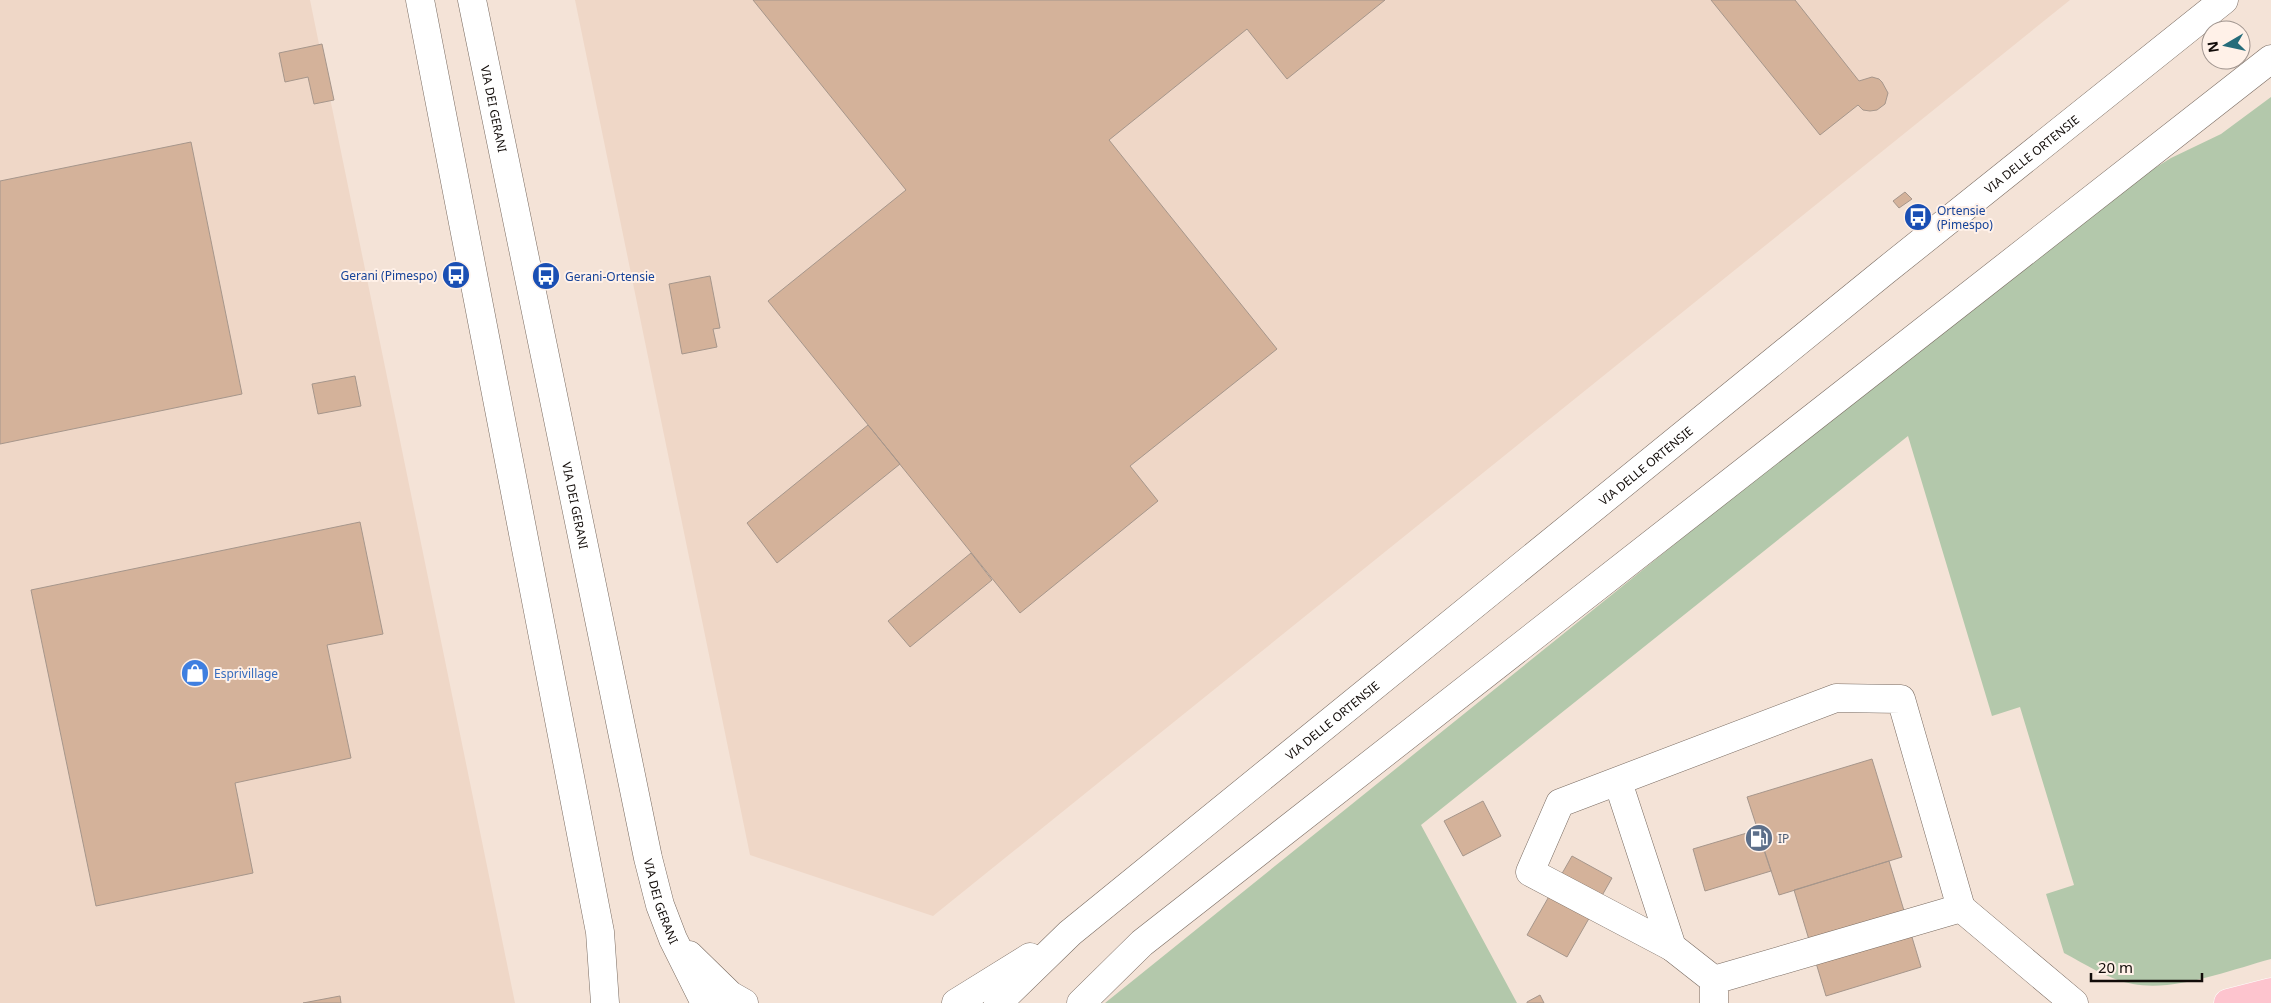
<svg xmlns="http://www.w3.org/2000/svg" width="2271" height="1003" viewBox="0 0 2271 1003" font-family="'Noto Sans',sans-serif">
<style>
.built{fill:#efd7c7}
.green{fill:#b3c8ab}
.building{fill:#d4b29a;stroke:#a6968b}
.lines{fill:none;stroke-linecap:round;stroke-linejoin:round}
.minor-casing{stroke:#786a60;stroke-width:29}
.major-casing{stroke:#fff;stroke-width:29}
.minor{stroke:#fff;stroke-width:28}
.major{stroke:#fdc4ce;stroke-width:28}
.labels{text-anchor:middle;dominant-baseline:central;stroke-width:4;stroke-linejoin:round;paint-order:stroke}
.street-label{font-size:12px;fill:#120c09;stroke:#fff1e8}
.transit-label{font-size:12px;fill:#164399;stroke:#fff1e8;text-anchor:start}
.shop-label{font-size:12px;fill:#366cbe;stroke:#fff1e8;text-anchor:start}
.service-label{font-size:12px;fill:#4e5e75;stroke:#fff1e8;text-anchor:start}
</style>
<rect width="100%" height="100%" fill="#f4e3d7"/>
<path class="built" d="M0,0H310L515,1003H0Z
M575,0H2070L933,916L750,855Z"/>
<path class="green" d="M2271,97V959C2230,970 2175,992 2133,984C2109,980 2085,964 2064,953L2046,894L2074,885L2020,707L1992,716L1908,436L1421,825L1517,1003H1105L1938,332L2121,189L2171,158L2221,134Z"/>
<path class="building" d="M753,0H1385L1287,79L1247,29L1109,140L1277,349L1130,466L1158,501L1020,613L768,301L906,190Z
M1711,0H1795L1859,81L1872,77L1879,79L1882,82L1888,93L1885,104L1877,110L1870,111L1863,110L1858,105L1820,135Z
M322,44L334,100L314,104L308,77L285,82L279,53Z
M191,142L242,394L0,444V181Z
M1905,192L1912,199L1899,208L1893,201Z
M710,276L720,328L713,329L717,347L682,354L669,284Z
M355,376L361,406L318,414L312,384Z
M868,425L900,464L777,563L747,523Z
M360,522L383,634L327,645L351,758L235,783L253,873L96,906L31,590Z
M971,553L992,580L910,647L888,621Z
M1872,759L1902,857L1779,895L1747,797Z
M1483,801L1501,836L1463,856L1444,821Z
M1757,830L1771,871L1705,891L1693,849Z
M1572,856L1612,878L1567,957L1527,935Z
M1889,861L1921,967L1826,996L1794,890Z
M1540,995L1544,1003H1527V1002Z
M340,996L341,1003H303Z"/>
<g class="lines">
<defs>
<g id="minor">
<path d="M420,0L600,932L605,1003"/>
<path id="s1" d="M472,0L648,858L660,905L673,939L705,1003"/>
<path d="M1618,782L1672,947L1714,980"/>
<path d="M1672,947L1530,872L1560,803L1836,698L1901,699L1961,908"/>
<path d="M689,955L730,995L744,1003"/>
<path d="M956,1003L1030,957"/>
<path id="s2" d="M998,1003L1070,933L1885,271L2224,0"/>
<path d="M1081,1003L1142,943L2271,59"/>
<path d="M1714,1003V980L1961,908L2074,1003"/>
</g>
<path id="major" d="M2228,1003L2271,992"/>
</defs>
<use href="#minor" class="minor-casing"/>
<use href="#major" class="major-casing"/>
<use href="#minor" class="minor"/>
<use href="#major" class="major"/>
</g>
<defs>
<symbol id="bus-disc" viewBox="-11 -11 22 22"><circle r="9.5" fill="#1a4fb4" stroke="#fff1e8"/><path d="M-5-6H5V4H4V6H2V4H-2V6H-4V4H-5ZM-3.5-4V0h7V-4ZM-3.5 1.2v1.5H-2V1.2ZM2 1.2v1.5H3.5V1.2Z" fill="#fff"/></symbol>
<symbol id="shop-disc" viewBox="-11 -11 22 22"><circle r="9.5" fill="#3f7fe0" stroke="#fff1e8"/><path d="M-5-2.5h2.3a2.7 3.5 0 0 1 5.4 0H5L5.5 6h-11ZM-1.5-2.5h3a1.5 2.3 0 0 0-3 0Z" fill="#fff"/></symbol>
<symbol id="fuel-disc" viewBox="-11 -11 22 22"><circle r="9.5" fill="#5c6f8a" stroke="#fff1e8"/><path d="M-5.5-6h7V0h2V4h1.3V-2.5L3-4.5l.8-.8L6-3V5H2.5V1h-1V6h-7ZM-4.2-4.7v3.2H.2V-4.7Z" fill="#fff"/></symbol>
</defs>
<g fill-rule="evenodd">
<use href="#bus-disc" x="1902" y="201" width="32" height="32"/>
<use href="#bus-disc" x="440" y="259" width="32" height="32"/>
<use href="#bus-disc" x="530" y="260" width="32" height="32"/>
<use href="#shop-disc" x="179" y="657" width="32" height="32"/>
<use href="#fuel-disc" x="1743" y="822" width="32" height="32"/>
</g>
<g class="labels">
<g class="street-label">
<text stroke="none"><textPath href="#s1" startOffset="111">VIA DEI GERANI</textPath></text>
<text stroke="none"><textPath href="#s2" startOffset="1338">VIA DELLE ORTENSIE</textPath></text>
<text stroke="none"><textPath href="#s2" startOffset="842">VIA DELLE ORTENSIE</textPath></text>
<text stroke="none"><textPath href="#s1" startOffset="516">VIA DEI GERANI</textPath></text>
<text stroke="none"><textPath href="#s2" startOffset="438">VIA DELLE ORTENSIE</textPath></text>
<text stroke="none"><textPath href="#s1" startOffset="921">VIA DEI GERANI</textPath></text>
</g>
<g class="transit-label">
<text x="1937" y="210">Ortensie<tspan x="1937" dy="14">(Pimespo)</tspan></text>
<text x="437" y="275" text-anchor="end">Gerani (Pimespo)</text>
<text x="565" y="276">Gerani-Ortensie</text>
</g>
<g class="shop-label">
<text x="214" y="673">Esprivillage</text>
</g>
<g class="service-label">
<text x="1778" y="838">IP</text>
</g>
</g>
<g transform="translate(2226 45) rotate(261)"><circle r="24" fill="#fff1e8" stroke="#a0958f"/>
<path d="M0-4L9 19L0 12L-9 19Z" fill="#256c7a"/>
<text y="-8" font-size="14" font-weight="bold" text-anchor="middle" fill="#120c09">N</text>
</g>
<path d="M2091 973v8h111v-8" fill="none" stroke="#120c09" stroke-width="2.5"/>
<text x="2098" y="973" font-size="15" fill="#120c09" stroke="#fff1e8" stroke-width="4" paint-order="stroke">20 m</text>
</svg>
